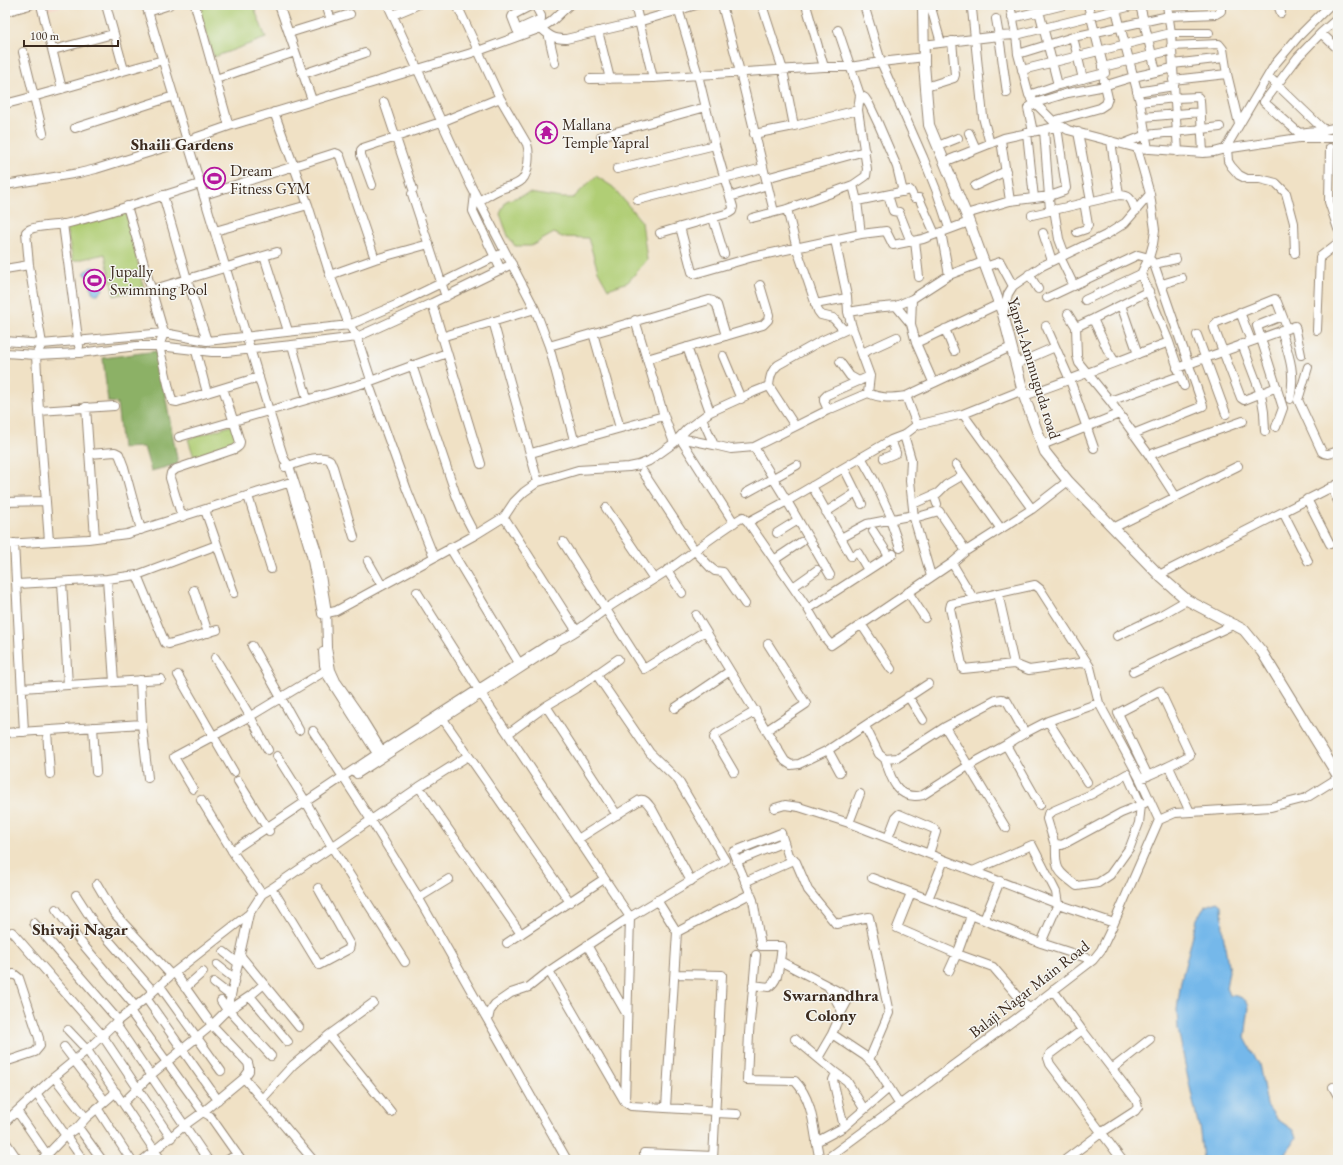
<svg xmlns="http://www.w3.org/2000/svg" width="1343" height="1165" font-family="'EB Garamond',serif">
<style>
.built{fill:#f5d2c2}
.green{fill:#b0ce75;stroke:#767c4a}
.forest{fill:#8cb166;stroke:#646e42}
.water{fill:#74b8ea;stroke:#587184}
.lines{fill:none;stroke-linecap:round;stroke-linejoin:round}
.minor-casing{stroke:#968672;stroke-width:10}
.major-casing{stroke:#968672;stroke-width:12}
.minor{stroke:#fff;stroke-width:8}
.major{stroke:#fff;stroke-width:10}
.labels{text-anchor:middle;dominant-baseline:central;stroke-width:3;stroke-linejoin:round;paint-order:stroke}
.poi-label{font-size:16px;fill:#3b2a1e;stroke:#f6f6f2;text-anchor:start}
.street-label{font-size:16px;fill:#3b2a1e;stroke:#f6f6f2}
.neighbourhood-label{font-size:17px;font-weight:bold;fill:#3b2a1e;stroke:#f6f6f2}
</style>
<rect width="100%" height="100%" fill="#f6f6f2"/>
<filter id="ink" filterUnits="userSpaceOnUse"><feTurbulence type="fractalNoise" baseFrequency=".025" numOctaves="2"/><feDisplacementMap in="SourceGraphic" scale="8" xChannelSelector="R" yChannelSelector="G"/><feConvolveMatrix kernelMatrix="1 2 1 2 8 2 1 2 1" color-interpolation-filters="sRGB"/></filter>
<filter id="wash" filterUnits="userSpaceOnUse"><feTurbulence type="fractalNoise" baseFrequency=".012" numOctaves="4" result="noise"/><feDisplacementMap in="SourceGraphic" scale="16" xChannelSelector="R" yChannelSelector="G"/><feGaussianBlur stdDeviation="0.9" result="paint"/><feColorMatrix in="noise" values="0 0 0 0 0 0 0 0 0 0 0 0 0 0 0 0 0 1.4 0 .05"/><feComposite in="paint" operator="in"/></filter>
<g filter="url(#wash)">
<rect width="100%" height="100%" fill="#f0e1c5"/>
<path class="built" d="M45,5h25l-23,5z"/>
<path class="green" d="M197,5h56l13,33 -52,19z
M596,176l17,11 29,35 5,38 -19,22 -20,7 -10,-18 -10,-33 -26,-1 -8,-4 -23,13h-16l-7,-10 -8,-22 6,-13 23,-8 33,5h11z
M126,212l18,77 -30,7 -9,-42 -32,7 -7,-33z
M233,425l6,21 -44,14 -7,-21z"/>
<path class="forest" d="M157,351l21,113 -27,7 -7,-24 -22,1 -5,-45 -9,-1 -5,-44z"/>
<path class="water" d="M91,267l7,1 2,3 -2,8 5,10c-2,5 -7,7 -11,3l-2,-12 -6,-7z
M1218,902l4,3 1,28 6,38 -3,17 3,7c9,1 17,2 20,12l-4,31 14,26 8,41 10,14 16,11 3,7 -3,6 -13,17h-77l-3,-28 -13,-58 -9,-45 -1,-19 4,-29 16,-62 5,-9 3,-4z"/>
</g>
<g filter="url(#ink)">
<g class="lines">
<defs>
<path id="minor" d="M41,5l21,84
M106,5l18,65
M146,5l123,406 15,48 5,7 5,15 23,70 9,55 1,42 4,22 5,11 23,33 26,42
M195,5l34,121
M279,5l33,95
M326,5l5,15
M388,5l83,181 64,123 14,37 25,94
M457,5l43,93 27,46c3,9 2,29 -5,36 -6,6 -14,6 -21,9 -8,3 -15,8 -22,12
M532,5l-19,10 -1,2 5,13 24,-11v-3l-6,-11
M635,5l18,73
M722,5l18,67 34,140
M762,5l21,65 11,56
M806,5l18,62
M864,5l17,57 42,95 14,35 12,36
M928,5l4,6 9,32
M1010,5l6,30 120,-30
M1140,5l16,67
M1167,5l4,28 7,119
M1278,5l3,8
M1115,6l25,96 8,47
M972,9l11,108 7,27
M1039,11l19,74
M5,12l25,-7
M148,12l21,-7
M393,15l24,-10
M1012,18l52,-13
M1338,18l-17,15 17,16
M996,19l3,17 8,57
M541,28c8,8 13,11 25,11l72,-17 58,-17
M838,30l22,65 5,3 4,6 9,19 19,44 6,25
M598,31l12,48
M289,33l61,-19
M1321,33l-23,24 -34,45 35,31 25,-3
M549,37l6,26
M1073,37l10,42
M923,45l76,-9 17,-1 2,19 11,41 6,8 18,18 15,9 69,18 66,5 11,-1 11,-3 50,-85 23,-27 32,-32
M1171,46l48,-2 4,5 4,25 -54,6
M53,50l60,-16
M23,52l20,81
M1018,54l55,-17 96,-21 47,-2 5,-3v-6
M1173,64l51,-6
M1103,67l69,-17
M1022,70l149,-37h38
M303,74l62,-21
M1227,74l12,50
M1268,76l56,54 14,-3
M216,79l79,-27
M590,79l63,-1 171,-11h26l31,-5 44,-5
M926,87l28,-9 1,-3 -3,-34
M1137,92l37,-6
M1029,95l29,-10 47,-12 -17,-68
M384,102l29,87
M1140,102l35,-4 23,-1 2,3 3,53
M5,104c53,-13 105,-30 158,-44
M274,112l34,93 22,70 19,50 8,12 14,43
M1143,117l57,-5
M1053,121l47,-13 6,-4 2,-6 -4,-17
M75,128l99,-32
M1044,130l6,80
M1033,132l-5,-24 7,-5 33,-10 32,-6 33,-10 40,-9
M1078,132l13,69
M969,133l7,16
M1027,133l7,65
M754,134l40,-8 64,-16
M601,136l105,-29
M1001,140l9,61
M1111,141l8,54
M1123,144l23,-9 74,-8
M938,146l20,-8
M1227,148l1,13 3,5 8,9 8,4h13l16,4 10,10 8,30 1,30
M1330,148l-1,54 9,27
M1225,149l74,-11h39
M944,162l60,-24 56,-12
M617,169l98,-24
M766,178l99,-27
M5,185l74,-12 17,-4 90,-28 43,-15 249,-75 63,-23 11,-7 17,-16
M372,185l-11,-30v-5l2,-2 78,-26 59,-24
M853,185l4,16 4,33
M975,186l31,-15
M412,194l34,103
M475,194l-2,17 28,59
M163,195l24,84 20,62
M204,195l131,-42 3,1 2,2 35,103
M888,195l5,16 6,1 12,30
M730,197l37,-12
M638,200l125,-32
M857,201l53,-11 4,8h5l16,36
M127,206l37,127 -5,13 13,55 5,1 82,-25
M787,209l10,40 21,62 3,4 12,3 11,12
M1054,209l5,30 6,16
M966,214l44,-13 40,-5 14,-5 2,-3 -9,-61
M1032,215l87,-20c13,0 12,6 17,16
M713,218l11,36
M752,218l35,-9 66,-24 13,-9 1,-7 -9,-59 2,-15
M63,224l16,122
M680,227l12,45 2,2 59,-17 108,-23 25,-3 7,14 30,-6 46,-17
M215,231l93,-26
M941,232l8,43
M1077,232l9,-3 2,-4 -4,-23
M660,233l69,-20 3,-2 1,-4 -18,-62 -17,-70 -21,-70
M1043,233l9,28
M835,240l12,56 1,16 4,15 18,49 -2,17
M915,241l4,36
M264,256l24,75
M1060,257l14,29
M1154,264l22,-5
M985,267l15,-5 13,24
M5,269l24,-4
M1029,274l9,15
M1141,274l28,68 15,44
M330,275l45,-16 54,-15
M1162,284l20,-6
M151,290l126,-38
M1047,298l91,-43 11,3 5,6 49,142 -70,28
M912,299l-1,25 5,19 17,39
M1085,300l56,-26 8,-16 4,-14 2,-14 -1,-7 -4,-29 -13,-46
M432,303l49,161
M815,304l32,-6
M1121,305l17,49
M896,306l15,18
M848,312l25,-4 23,-2 16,-7 37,-24 34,-13
M1240,312l11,29
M1003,314l5,-20 5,-8 29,-20 64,-31 19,-12 25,-29
M1068,314l8,13 1,29 2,7 31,38 39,54 27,42
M1093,319l14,30 8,13
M635,320l29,96 10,27
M493,321l45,161
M1046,326l24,54 24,68
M1076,327l17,-8 56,-28
M945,329l9,22
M1281,330c8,25 15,43 9,69
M1317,330l3,-73 18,-14
M593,333l27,95
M1197,335l29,79
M441,337l94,-28
M5,341l37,3 122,-11 43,8 142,-16 47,-20 109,-53
M916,343l83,-39
M1242,344l19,50 3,18 1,19
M292,345l15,54
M549,346l160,-46 4,1 4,4 9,31
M687,347l23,65
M196,351l11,42
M5,353l31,2 43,-2 58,-7h22l53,6h14l66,-7 65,-8 75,-34 80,-39
M862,353l35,-16
M723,356l18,43
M647,359l116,-34 5,-5 1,-5 -9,-30
M840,362l10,14 9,5
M1016,364l39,-17
M412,365l44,130 7,17 12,23
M1308,367l-10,33 24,52c5,4 10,1 16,-1
M1177,368l118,-42 6,29
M368,382l39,108 27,67
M769,386l26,40
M1277,387l-33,13 -3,-2 -27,-70v-3l3,-3 58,-23 2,3 10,26
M906,396l11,29
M1024,396c49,-17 97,-36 145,-54
M1110,401l70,-25
M86,407l9,131
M828,410l-4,-9v-3l3,-3 43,-19
M39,411l75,-5
M963,414l69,95
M1276,427l7,-19 -26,-82 25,-10
M904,435l7,24 -1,22 4,37 17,58
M179,437l189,-55 79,-29
M680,438l54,85
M680,438l34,7 -12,-27
M714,445l17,4 23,-2 74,-37 40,-17c14,6 23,5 38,3l105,-49
M1042,445l77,-31
M754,447l33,54 43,74
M531,453l133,-37
M89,454l26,-2 4,2 5,13 17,63
M1149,455l94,-34
M861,457l14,25 17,37
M884,458l12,-5 -5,-13
M956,465l45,64
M285,467c11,-3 35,-14 45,-7l3,7 21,70
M844,468l18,36
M643,472l52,79 16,17 4,3 8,1 22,32
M290,484l21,71 11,58
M812,486l39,70
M1331,487l7,14
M746,493l51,-28
M934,495l3,9
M248,496l23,73
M1307,499l23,45
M5,502l41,-1
M913,504l25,-11 8,-8 17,-10
M606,508l48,71
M205,510l29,83
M826,512l30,-19
M1283,512l25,49
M182,517l-12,-39 1,-5 5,-4 59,-20 4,-3 1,-4 -17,-54
M504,517l72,113
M914,518l25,-7 27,40
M890,520l10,28
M748,522l39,-21 104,-61 13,-5 13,-10 46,-11 60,-24
M1113,528l125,-62
M873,531l16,25
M777,533l21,-13
M841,538l26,-14 47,-9
M49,541l-10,-130 -3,-56 6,-11 -13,-79 -3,-33c6,-7 29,-6 39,-8 45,-11 90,-26 135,-40
M563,542l81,127 61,-38
M14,543l10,189
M5,544l83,-5 39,-5 167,-53
M217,545l-80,30 28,68 4,1 48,-14
M450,548l69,115
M858,553l10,17
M774,560l27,-18
M368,561l14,25
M952,563l21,35
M667,570l15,23
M1159,575l179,-91
M107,579l7,103
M62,582l6,103
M17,584l90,-5 30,-4
M793,587l24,-17
M194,590l14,43
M417,592l65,103 148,222 -5,185
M908,592l17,26
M998,593l16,71
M808,609l85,-55
M322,614l14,-3 139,-76 29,-18 10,-15 10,-10 14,-10 40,-12 51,-3 10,-2 10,-4 25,-18 13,-14 23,-17 44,-20 15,-6c1,-9 2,-15 9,-21l41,-23 33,-15
M696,615l89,146 6,4 8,-1 29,-14 100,-66
M861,624l30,45
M1117,636l44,-21 26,-15
M252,646l47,84
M323,652l1,13 3,10 53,83
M215,658l35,58 18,34
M1088,664l-8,-1 -51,7 -15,-6 -51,5 -13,-61 1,-4 84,-19 5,4 50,78 9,36 41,76 19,41
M1133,672l102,-48
M178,675l56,97
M140,680l2,44 6,54
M22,688l139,-9
M908,696l15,24
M546,706l71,109
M675,708l55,-37
M443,719l127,183
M1048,721l39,61
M865,726l14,28 6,5 12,-1 48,-31 51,-27 6,-1 5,2 18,32 23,-12 51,-18
M93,727l3,45
M945,727l61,101
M767,730l39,-26 -38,-60
M47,731l3,43
M313,731l58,89 43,70 153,270
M5,733l137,-9
M509,733l37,-27 32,-19 40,-28
M1006,745l19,-12
M828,750l12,22
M277,756l29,46 26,45 73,115
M885,759c6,21 13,42 38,36l45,-29 38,-21 34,60
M1169,767l21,45
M734,772l-20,-34 2,-4 40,-23
M357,774l195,-126 5,-6
M1127,774l14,31 -20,8 -59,32 -6,-1 -2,-2 -7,-23 1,-5 5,-3 39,-17z
M1140,779c17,-7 34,-15 50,-24l-30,-64 -42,22 30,63
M238,781l31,50
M419,787l102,147
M193,789l-19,-32 80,-43 71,-43 5,-1
M201,800l33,54 28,40
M775,808l10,-3 14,2 50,16 209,81 56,19
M849,823l11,-29
M888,838l8,-21 3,-3 35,15 2,3 -7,22
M578,839l62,-39c6,-1 8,4 12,9l39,72
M1056,844c-1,26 1,27 21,42l21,-3 12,-8 20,-28 9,-24 2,-18 4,-2
M232,851l145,-97 172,-110c21,-5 40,-23 57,-35 21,-15 44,-26 65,-41 24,-17 47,-36 72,-51l5,5 60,87 17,29 6,7 121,-82 14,-12 66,-42 36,-28
M737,861l47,-19
M973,871l59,-26 24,47 2,12 -17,39
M872,878l112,42 57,23 52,17
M745,882l49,-22
M97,884l17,29 57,62
M272,888l47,77 30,-16 1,-4 -32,-57
M911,893l-14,35 60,26 36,13 36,42
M76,895l18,28 59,68
M418,898l31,-19
M928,899l16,-39
M657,900l20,32 -11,175
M56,909l24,32 55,65
M984,920l16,-39
M34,923l84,97
M12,932l90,103 69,103
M677,932l73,-38
M507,943l97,-64
M587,945l39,68
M224,952l14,11
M240,955l59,72
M756,955l-7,78 -2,47 48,1c20,21 18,52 25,79
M780,961l2,-15h-21l-8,-46 -20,-48 48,-19 7,22 8,7 12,28 28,34 33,-7 20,96 -20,47
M217,965l18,14
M549,971l76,131 6,4 85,5
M949,971l10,-22 12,-33
M675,974l47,1 -9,185
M5,976l9,-2 5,4 20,60 1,8 -5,6 -30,10
M214,983l17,13
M264,984l-14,12 38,46
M753,985l16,2c9,-7 9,-15 11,-26l48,25 14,25 -10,23 33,22 11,11 24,38
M160,986l61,85
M828,986l21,11 -1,3 -6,11
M185,988l18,-16
M1053,990l29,40 54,70 2,7 -3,4 -34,22 -36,27
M250,996l-15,10 -7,3 43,47
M146,998l72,102
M221,1001l6,9
M130,1011l73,101 7,4 31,44
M488,1020l2,-9 5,-7 16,-11 18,-6 20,-16 81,-54 95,-57 -47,-80 -28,-27 -54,-79
M115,1023l93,137
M68,1030l19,20 74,110
M1082,1030l-32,24 -2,4 2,6 72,96
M329,1035l62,77
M795,1039l41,34 11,8 17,28
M64,1047l41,54
M818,1058l14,-24
M1112,1069l38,-30
M836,1073l-3,7 11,47
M54,1077l32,41
M244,1078l69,82
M1333,1087l5,9
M36,1093l47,67
M263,1098l30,-33 36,-30 44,-32
M123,1103l28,-28 61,-50 16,-16 21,-95 13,-20 10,-6 147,-101 49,-31
M97,1108l34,52
M17,1111l33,48
M716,1113l21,1
M5,1122l49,-45 33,-27 28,-27 31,-25 25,-23 78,-61
M78,1127l24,33
M5,1141l13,19
M816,1142l28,-15 45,-39
M644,1153l69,3
M42,1160l23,-24 13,-9 8,-9 30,-26
M143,1160l42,-35 18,-13 41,-34 5,-7v-4l-1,-4 -36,-38 -37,-52
M228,1160l9,-6
M825,1160l204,-151 64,-49 8,-10 13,-27 45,-103 16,-7 96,-6 35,-9 32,-20"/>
<path id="major" d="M923,5l1,59 5,61 37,89 37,100 21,82 21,56 23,29 94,97 25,22 57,30 18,22 76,124"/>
</defs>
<use href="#minor" class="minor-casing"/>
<use href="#major" class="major-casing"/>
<use href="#minor" class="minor"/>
<use href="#major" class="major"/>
</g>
</g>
<defs>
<symbol id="temple-ring" viewBox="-11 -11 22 22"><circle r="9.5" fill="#f6f6f2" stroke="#b5179e" stroke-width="1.5"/><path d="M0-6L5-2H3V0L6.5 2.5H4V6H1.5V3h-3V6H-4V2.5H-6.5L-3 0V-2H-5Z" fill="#b5179e"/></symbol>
<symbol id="stadium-ring" viewBox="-11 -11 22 22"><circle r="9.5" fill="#f6f6f2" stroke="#b5179e" stroke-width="1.5"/><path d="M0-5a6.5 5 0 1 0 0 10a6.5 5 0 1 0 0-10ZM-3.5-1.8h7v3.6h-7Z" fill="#b5179e"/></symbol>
</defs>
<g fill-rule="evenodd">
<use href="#temple-ring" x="534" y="120" width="25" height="25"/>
<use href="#stadium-ring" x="202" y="166" width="25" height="25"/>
<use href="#stadium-ring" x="82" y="268" width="25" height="25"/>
</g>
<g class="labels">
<g class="poi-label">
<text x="562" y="124">Mallana<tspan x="562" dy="18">Temple Yapral</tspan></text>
<text x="230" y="170">Dream<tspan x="230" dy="18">Fitness GYM</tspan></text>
<text x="110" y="271">Jupally<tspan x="110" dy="18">Swimming Pool</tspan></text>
</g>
<g class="street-label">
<text transform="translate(1034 368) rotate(73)">Yapral-Ammuguda road</text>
<text transform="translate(1029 989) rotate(-38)">Balaji Nagar Main Road</text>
</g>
<g class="neighbourhood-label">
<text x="182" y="144">Shaili Gardens</text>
<text x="80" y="929">Shivaji Nagar</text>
<text x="831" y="995">Swarnandhra<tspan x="831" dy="20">Colony</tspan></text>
</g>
</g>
<rect width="1343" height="1165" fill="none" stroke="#f6f6f2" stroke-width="20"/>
<path d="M24 40v6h94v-6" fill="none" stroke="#3b2a1e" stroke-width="2"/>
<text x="30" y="40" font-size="12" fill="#3b2a1e" stroke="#f6f6f2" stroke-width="3" paint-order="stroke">100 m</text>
</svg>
